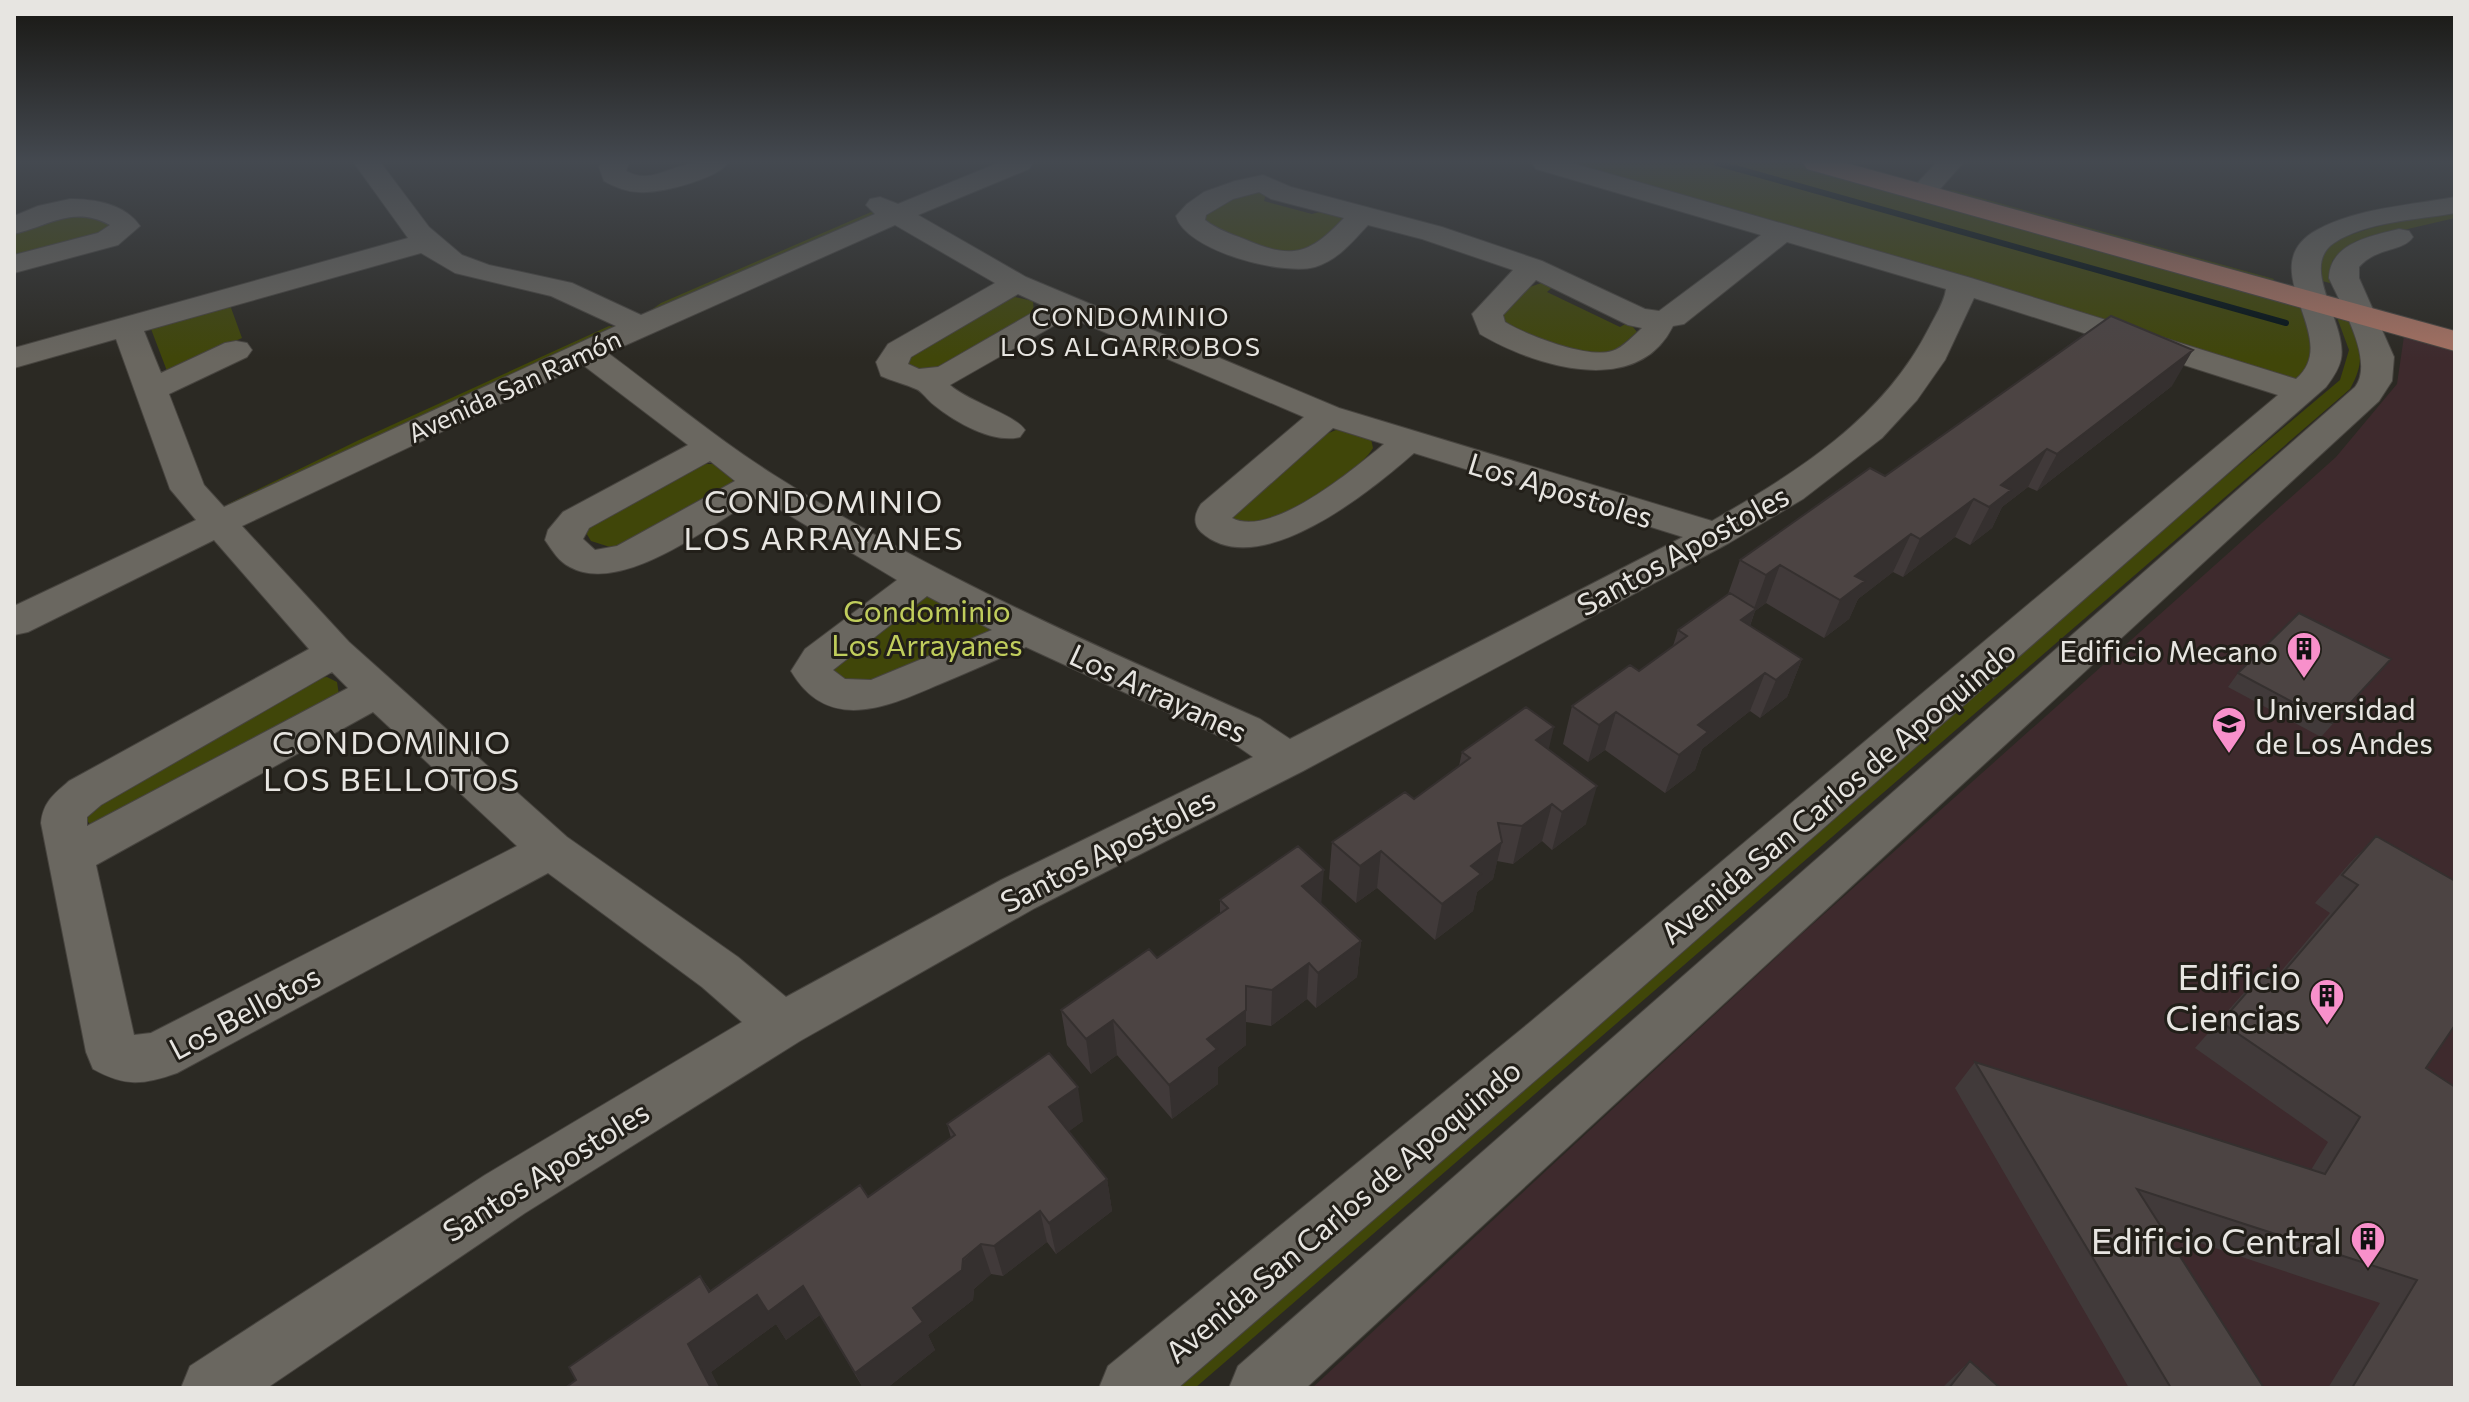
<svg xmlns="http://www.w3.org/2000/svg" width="2469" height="1402" font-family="Commissioner,sans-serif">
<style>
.education{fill:#3e2a2d}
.green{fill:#404609}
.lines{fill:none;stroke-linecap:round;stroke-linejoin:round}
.stream{stroke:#051317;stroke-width:6}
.minor-casing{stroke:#47443f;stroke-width:2}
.major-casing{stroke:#47443f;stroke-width:2}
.minor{fill:#6a6760;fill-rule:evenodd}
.major{fill:#a47162;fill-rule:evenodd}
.wall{fill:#413a3a}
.shaded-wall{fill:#35302f}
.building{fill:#4c4443;stroke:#35302f;stroke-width:2}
.labels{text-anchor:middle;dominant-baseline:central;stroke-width:6;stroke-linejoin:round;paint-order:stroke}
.far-neighbourhood-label{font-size:26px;letter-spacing:2px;fill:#e7e5e1;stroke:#221f19}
.far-street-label{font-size:26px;fill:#e7e5e1;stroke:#221f19}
.street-label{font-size:30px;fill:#e7e5e1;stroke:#221f19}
.park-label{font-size:30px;fill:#c0cd5c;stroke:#221f19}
.poi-label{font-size:30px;fill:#e7e5e1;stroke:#221f19;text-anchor:end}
.neighbourhood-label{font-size:32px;letter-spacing:2px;fill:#e7e5e1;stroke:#221f19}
.near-poi-label{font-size:36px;fill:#e7e5e1;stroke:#221f19;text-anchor:end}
</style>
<rect width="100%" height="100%" fill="#2b2923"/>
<path class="education" d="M2404,336l51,13v1039h-1143l483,-448 541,-483 61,-73z"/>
<path class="green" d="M1568,163h227l505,142 26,27 -22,56 -527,-164z
M1952,190l322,89 -2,5 -327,-92z
M1255,192l11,2 -2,7 48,13 11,-3 23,7 -40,34 -22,3 -73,-27 -7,-7 3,-8 34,-18z
M53,209l71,17 -110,36v-34z
M2455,210v8l-99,23 -14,9 -10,11 1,23 -14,-4c-1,-11 -3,-21 5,-30 20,-21 101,-34 131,-40z
M871,212l7,2 -227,96 10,-7z
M1544,282l11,3 -8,7 73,35 9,-5 8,10 -22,19 -26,3 -80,-24 -10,-13 28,-29z
M1015,297l18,4 1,14 -96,58 -28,-2 -8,-17z
M230,305l12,33 -75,33 -16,-42z
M2335,312l12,3c13,31 20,43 3,74l-1155,999h-37l930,-796 252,-212 9,-30z
M609,326l7,1 -385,180 -3,-3 131,-64z
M1336,430l14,1 21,8 2,9c-12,21 -79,69 -103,74 -12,2 -27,0 -39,0l1,-11 87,-74z
M707,464h9l15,11 2,7 -6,7 -114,59 -22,-7 -6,-10 6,-10 103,-55z
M919,595h13l54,27 3,7 -3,6 -114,46 -21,2 -17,-6 -5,-12z
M327,677l10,5 2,13 -249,129 -8,-9 223,-136z"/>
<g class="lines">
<path class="stream" d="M1717,163l569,160"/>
<defs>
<path id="minor" d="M354,163h27l48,64 33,28 27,10 83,18 69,32 234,-101 -9,-9 4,-6 10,-2 18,7 100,-41h35l-4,6 -111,46 108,62 313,131 373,113c85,-49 171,-102 217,-193 6,-12 15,-25 17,-39l-159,-47 -103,82 -11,2c-36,73 -139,40 -193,8l-8,-20 41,-44 -91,-31 -54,-14c-16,17 -30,35 -53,42 -32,9 -129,-16 -139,-51l11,-12 17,-12 31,-11 28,-6 28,12 151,40 100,34 103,48 14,2 102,-76 -225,-66 -4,-6h40l399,115 325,101c49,-41 -47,-112 21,-149 40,-22 94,-25 138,-33v16c-38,7 -88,8 -121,30 -36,24 14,81 7,116 -2,10 -9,20 -15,28l-761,668 -387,333h-79l9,-22 421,-343 749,-628 -304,-97 -29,62 -28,40 -35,38 -79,61 -74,44 -426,228 -268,137 -235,133 -275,172 -258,175h-86l9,-22 295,-191 257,-153 -40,-35 -154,-114 -371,200c-34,12 -52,14 -84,-4l-7,-17 -45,-229c2,-21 13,-29 28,-42l240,-132 -95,-109 -186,92 -14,3v-29l182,-86 -26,-31 -54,-150 -102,29v-20l394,-110zM1259,192l12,7 73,19c-35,37 -52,42 -100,21 -13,-5 -28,-10 -39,-19l1,-5 27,-16zM895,225l100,58 -107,61 -12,18 5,14c11,5 24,8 35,13 6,2 12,12 18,16 21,17 59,39 86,32l5,-7c-11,-16 -56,-28 -75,-45l119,-68 235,100 -103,87c-6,9 -9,19 0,28 57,52 171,-42 213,-79l269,84 -393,202 -30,-20c-166,-74 -332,-146 -486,-244 -58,-37 -111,-81 -166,-122zM421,253l34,20 96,23 65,30 -392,181 -20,-22 -35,-91 78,-37 5,-7 -5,-7 -11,-2 -11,2 -64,30 -17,-42zM1536,280l92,45 14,3c-8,7 -19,20 -30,23 -24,8 -86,-16 -107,-29l-2,-7zM1018,294l26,12 -106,61 -19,2 -11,-5 3,-7zM583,365l105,80 -125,67 -15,18 -3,10c7,10 14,22 25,27 53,29 144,-45 189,-70l138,83 -92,69 -14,22c37,63 96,36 149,13 29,-12 58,-25 86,-37l204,94 23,16 -252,123 -215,117 -48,-40 -171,-120 -218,-195 -107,-116zM1333,428l51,16c-29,24 -113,95 -152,74zM710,461l25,20 -118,65 -22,4 -12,-11 6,-11zM927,596l65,34 -121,50 -26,-1 -12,-9zM332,672l16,16 -261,138v-9l14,-12zM373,712l144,134 -366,187 -17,2 -38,-170z
M602,163h27l-3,8c25,14 45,-6 69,-8 11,-2 23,-1 33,0 -11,16 -69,31 -89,29 -12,0 -24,-5 -35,-11l-5,-14z
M1936,163h27l-31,35h-20l-3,-6z
M70,199c25,0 55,5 70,27l-22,19 -104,28v-18l84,-22 12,-8c-37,-20 -61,1 -96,9v-18l24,-10z
M2399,229l10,2 4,6c-10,15 -37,10 -54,30v11l35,79 -2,24 -13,20 -1073,987h-77l9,-22 1117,-979c20,-26 -14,-82 -26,-109 1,-35 42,-42 70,-49z"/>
<path id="major" d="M1803,163h43l609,168v20l-648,-182z"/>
</defs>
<use href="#minor" class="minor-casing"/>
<use href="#major" class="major-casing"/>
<use href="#minor" class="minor"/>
<use href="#major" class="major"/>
</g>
<path class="wall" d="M2172,386l-135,105 -9,-4 -26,20 -10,21 -22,17 -15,-8 -52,40 -10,-5 -35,27 -9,20 -25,19 -58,-35 -11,8 -5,15 52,33 -15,38 -27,21 -10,-7 -48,38 -7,21 -30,23 -60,-43 -17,12 -25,-18 9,-38 67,-35 34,-25 5,-16 50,-36 12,-34 145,-84z
M2391,659l-70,78 -93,-50 10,-14z
M1548,750l38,74 -34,26 -10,-9 -29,23 -16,-3 -4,18 -16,13 -4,19 -38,29 -58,-52 -21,15 -27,-24 3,-37 82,-43 45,-33 3,-14z
M2376,836l50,232 29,320h-127l52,-85 -216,-72 100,157h-135l-174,-300 20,-26 336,108 17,-28 -133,-94 46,-52 27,-28 10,7 52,-62 -15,-10 34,-39z
M1220,900l101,4 40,37 -4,36 -41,31 -9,-9 -36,27 -25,-4v23l-28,22v17l-46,35 -55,-64 -26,19 -24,-29 -6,-35 96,-52 63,-45z
M1083,1121l-14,10 38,48 5,32 -56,43 -9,-12 -44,34 -12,-2 -17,15 -1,11 -45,35 7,15 -48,38h-24l-43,-73 -34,25 -10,-16 -65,48 8,16h-154l11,-8 124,-104 11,15 157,-94 83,-59 -4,-14z
M1970,1361l30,27h-58z"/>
<path class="shaded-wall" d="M2193,350l-21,36 -135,105 20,-37z
M2047,449l-19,38 -26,20 -10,21 -22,17 31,-60z
M1974,499l-19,38 -52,40 17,-38z
M1911,534l-18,38 -35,27 -9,20 -25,19 16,-38 15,-24z
M1780,565l-14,38 -11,8 -13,36 -1,-27 12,-9 13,-36z
M1802,659l-15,38 -27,21 16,-38z
M1765,673l-15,38 -48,38 -7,21 -30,23 14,-38 19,-30z
M1616,712l-11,38 -17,12 11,-37z
M1554,727l-9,38 -9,-25z
M1597,786l-11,38 -34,26 10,-38z
M1552,804l-10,37 -29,23 9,-38z
M1502,842l-9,37 -16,13 -4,19 -38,29 7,-36 29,-38z
M1381,851l-4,37 -21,15 4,-37z
M1324,870l-3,37 -19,-21z
M1361,941l-4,36 -41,31 2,-35z
M1309,963l-2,36 -36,27 1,-36z
M1246,1010v35l-28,22v17l-46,35 -3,-34 38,-46z
M1113,1020l4,35 -26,19 -5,-35z
M1078,1087l5,34 -27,20 -7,-34z
M1107,1179l5,32 -56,43 -7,-31z
M1040,1211l7,31 -44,34 -9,-30z
M981,1244l10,30 -17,15 -1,11 -45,35 7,15 -48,38h-24l-8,-15 58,-65z
M700,1276l21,30 36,-11 46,-9 17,29 -34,25 -10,-16 -65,48 8,16h-8l-23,-44 21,-52z"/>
<path class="building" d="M2111,316l82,34 -136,104 -10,-5 -46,36 10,5 -22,17 -15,-8 -54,40 -9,-5 -56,42 10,5 -25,19 -60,-35 -14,10 -26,-15 130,-92 15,8z
M1730,593l26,16 -15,11 61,39 -26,21 -11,-7 -67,52 10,7 -29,23 -63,-43 -17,13 -27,-19 58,-41 9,6 48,-35 -9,-6z
M2299,613l92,46 -59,64 -94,-50z
M1526,707l28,20 -18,13 61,46 -35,26 -10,-8 -30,22 -24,-3 4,19 -31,24 10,8 -39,30 -61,-53 -21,15 -28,-24 73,-50 9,7 56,-41 -8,-6z
M2376,836l79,45v144l-29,43 29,19v301h-103l65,-108 -280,-91 127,199h-93l-196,-326 350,112 35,-57 -139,-95 47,-54 12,8 78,-91 -16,-10z
M1298,846l26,24 -22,16 59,55 -43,32 -9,-10 -37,27 -26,-4v24l-39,29 10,10 -48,36 -56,-65 -27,19 -25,-29 88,-61 8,9 71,-50 -8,-8z
M1049,1053l29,34 -29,20 58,72 -58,44 -9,-12 -46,35 -13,-2 -18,15 -1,11 -49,38 10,14 -68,51 -52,-87 -35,26 -11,-17 -69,49 23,44h-146l11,-8 -7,-13 131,-91 9,16 151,-107 8,12 87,-62 -8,-11z
M1970,1361l30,27h-51z"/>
<linearGradient id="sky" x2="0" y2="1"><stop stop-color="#181713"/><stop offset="0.45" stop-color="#444950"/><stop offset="1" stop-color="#444950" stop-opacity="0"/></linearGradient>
<rect width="2469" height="359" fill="url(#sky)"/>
<defs>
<symbol id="building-pin" viewBox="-11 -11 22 30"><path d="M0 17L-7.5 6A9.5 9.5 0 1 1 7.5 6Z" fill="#f890cb" stroke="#221f19"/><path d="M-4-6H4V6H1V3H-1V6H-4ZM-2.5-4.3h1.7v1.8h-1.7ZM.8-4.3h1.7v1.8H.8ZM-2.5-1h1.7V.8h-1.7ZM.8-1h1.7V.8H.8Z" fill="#111"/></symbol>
<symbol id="university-pin" viewBox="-11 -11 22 30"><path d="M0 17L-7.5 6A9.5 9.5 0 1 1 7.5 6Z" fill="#f890cb" stroke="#221f19"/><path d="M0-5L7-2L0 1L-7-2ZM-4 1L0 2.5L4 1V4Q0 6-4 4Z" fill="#111"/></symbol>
</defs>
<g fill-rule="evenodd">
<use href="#building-pin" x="2284" y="629" width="40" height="54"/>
<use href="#university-pin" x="2209" y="704" width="40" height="54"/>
<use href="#building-pin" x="2307" y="976" width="40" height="54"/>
<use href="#building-pin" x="2348" y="1219" width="40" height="54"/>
</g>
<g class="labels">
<g class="far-neighbourhood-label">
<text x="1131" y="315">CONDOMINIO<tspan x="1131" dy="30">LOS ALGARROBOS</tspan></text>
</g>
<g class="far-street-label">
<text transform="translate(514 385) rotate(-25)">Avenida San Ramón</text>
</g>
<g class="street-label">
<text transform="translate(1561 489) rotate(17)">Los Apostoles</text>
<text transform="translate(1682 549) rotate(-29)">Santos Apostoles</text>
<text transform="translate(1159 692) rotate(25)">Los Arrayanes</text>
<text transform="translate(1837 791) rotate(-40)">Avenida San Carlos de Apoquindo</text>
<text transform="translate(1107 849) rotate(-27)">Santos Apostoles</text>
<text transform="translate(244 1011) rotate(-28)">Los Bellotos</text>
<text transform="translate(545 1170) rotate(-32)">Santos Apostoles</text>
<text transform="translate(1342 1210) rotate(-40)">Avenida San Carlos de Apoquindo</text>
</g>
<g class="park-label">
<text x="927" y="609">Condominio<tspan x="927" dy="34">Los Arrayanes</tspan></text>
</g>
<g class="poi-label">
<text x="2278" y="649">Edificio Mecano</text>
<text x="2255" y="707" text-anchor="start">Universidad<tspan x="2255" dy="34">de Los Andes</tspan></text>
</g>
<g class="neighbourhood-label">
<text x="824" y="500">CONDOMINIO<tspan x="824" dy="37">LOS ARRAYANES</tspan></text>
<text x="392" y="741">CONDOMINIO<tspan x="392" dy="37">LOS BELLOTOS</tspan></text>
</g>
<g class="near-poi-label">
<text x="2301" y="975">Edificio<tspan x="2301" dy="41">Ciencias</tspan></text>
<text x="2342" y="1239">Edificio Central</text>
</g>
</g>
<rect width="2469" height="1402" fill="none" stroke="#e7e5e1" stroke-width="32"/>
</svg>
